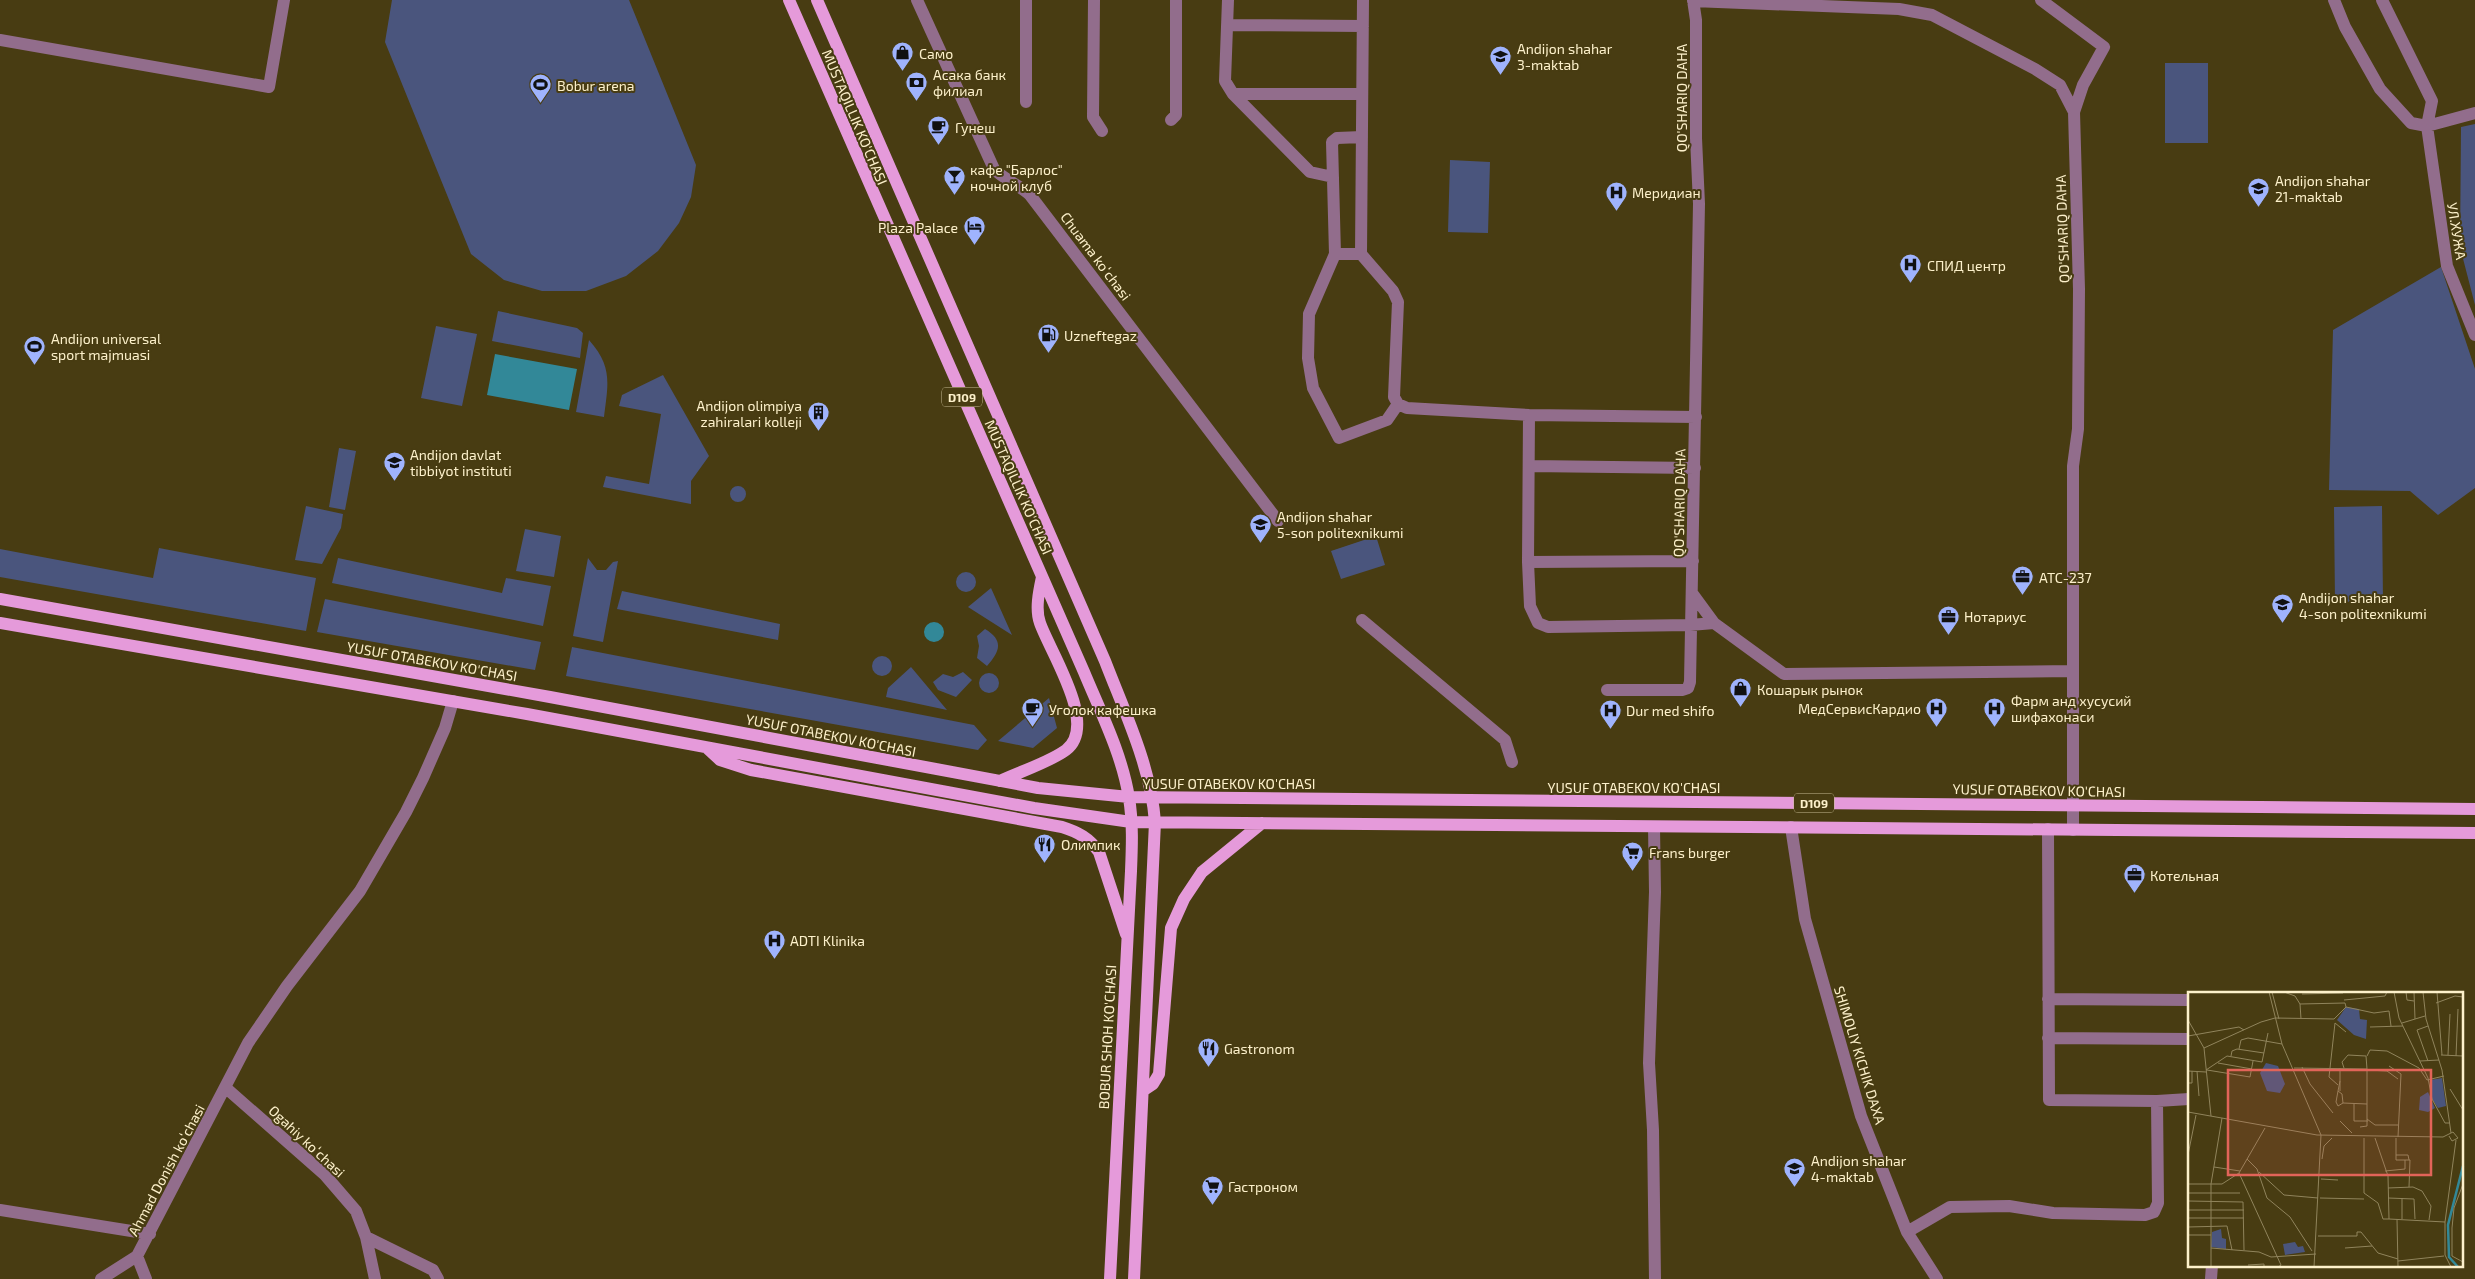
<svg xmlns="http://www.w3.org/2000/svg" width="2475" height="1279" font-family="'Exo 2',sans-serif">
<style>
.green{fill:#4a557d}
.water{fill:#328898}
.lines{fill:none;stroke-linecap:round;stroke-linejoin:round}
.minor{stroke:#926d8c;stroke-width:12}
.major{stroke:#e59ada;stroke-width:12}
.labels{text-anchor:middle;dominant-baseline:central;stroke-width:4;stroke-linejoin:round;paint-order:stroke}
.shield{fill:#483c12;stroke:#c7bb94;stroke-width:1}
.shield-label{font-size:12px;font-weight:bold;fill:#fdf1cb}
.poi-label{font-size:14px;fill:#fdf1cb;stroke:#483c12;text-anchor:start}
.street-label{font-size:14px;fill:#fdf1cb;stroke:#483c12}
.inset-river{fill:none;stroke:#328898;stroke-width:2.5}
.inset-road{fill:none;stroke:#90845c;stroke-width:1}
.view{fill:#e26459;fill-opacity:0.15;stroke:#e26459;stroke-width:2.5}
.inset-edge{fill:none;stroke:#fdf1cb;stroke-width:2.5}
</style>
<rect width="100%" height="100%" fill="#483c12"/>
<path class="green" d="M392,0h237l67,165 -5,32 -12,26 -21,28 -32,25 -40,15h-44l-38,-11 -33,-26 -86,-212z
M2165,63h43v80h-43z
M2475,124v181l-15,-58 1,-120z
M1450,160l40,2 -2,71 -40,-1z
M2441,267l34,102v119l-37,27 -28,-24 -81,-1 4,-160z
M498,311l79,17 6,5 -3,25 -88,-17z
M436,326l41,8 -15,72 -41,-8z
M589,340c24,27 19,44 15,77l-28,-5z
M663,375l46,81 -18,25v23l-88,-17 3,-11 43,8 12,-70 -42,-8 3,-11z
M339,448l17,3 -11,59 -16,-3z
M730 494a8 8 0 1 1 16 0a8 8 0 1 1-16 0Z
M306,506l37,8 -2,14 -19,36 -27,-4z
M2382,506l1,95 -48,1 -1,-95z
M525,529l36,7 -7,41 -38,-6z
M1376,536l9,29 -44,14 -10,-28z
M159,548l157,30 -10,53 -306,-54v-28l153,29z
M338,558l164,35 4,-15 45,8 -8,40 -211,-43z
M588,558l9,12h9l7,-8 5,-1 -15,81 -30,-6z
M956 582a10 10 0 1 1 20 0a10 10 0 1 1-20 0Z
M991,588l21,47 -44,-28z
M622,591l158,33 -2,16 -161,-31z
M325,599l216,43 -6,28 -218,-38z
M985,629c20,12 14,23 2,37l-10,-8 2,-12 -2,-10z
M572,647l402,78 13,15 -9,10 -412,-74z
M872 666a10 10 0 1 1 20 0a10 10 0 1 1-20 0Z
M911,667l36,43 -61,-13 2,-9z
M963,672l9,8 -16,17 -18,-7 -5,-8 10,-8 10,3z
M979 683a10 10 0 1 1 20 0a10 10 0 1 1-20 0Z
M1049,698l8,30 -24,20 -35,-7z"/>
<path class="water" d="M495,354l82,15 -8,41 -82,-15z
M924 632a10 10 0 1 1 20 0a10 10 0 1 1-20 0Z"/>
<g class="lines">
<path class="minor" d="M917,0l77,169c11,11 25,16 36,26l248,326
M1026,0v102
M1094,0l-1,117 9,14
M1228,0l-3,81 8,13 77,78 23,5
M1363,0l-2,254 32,37 5,11 -4,95 4,7 9,4 122,7 167,2
M2041,0l63,47 -21,38 -9,27
M2334,0l11,27 35,62 31,34 16,3 48,-13
M2382,0l50,101 -5,25 20,140 28,69
M1693,1l206,8 33,6 103,54 25,16 14,27 5,177 -1,140 -5,37v364
M1227,25l136,1
M0,40l269,47 15,-87
M1233,94h129
M1171,120l5,-5v-115
M1335,254l-26,60 -1,44 5,30 26,50 48,-18 11,-16
M1361,254h-26l-3,-112 5,-4 25,-1
M1529,415l-1,147 2,44 8,17 10,4 142,-2 24,-2
M1530,466l165,2
M1528,562l165,-1
M1692,593l22,30 70,51 289,-3
M1362,620l143,120 7,22
M1607,690h75l6,-2 2,-6 9,-478 -3,-66v-118l-3,-20
M1654,827l1,65 -6,171 4,67 2,149
M1791,827l14,92 56,197 46,116 30,47
M2048,829l1,271 108,1 32,-2
M2048,999l141,1
M2048,1038l141,1
M226,1088l99,87 31,36 10,26 9,42
M0,1210l150,24
M1907,1232l43,-25 59,-1 44,7 92,2 9,-3 4,-9 -1,-102
M366,1237l67,33 5,9
M137,1256l9,23
M101,1279l36,-23 111,-213 39,-57 73,-95 46,-79 17,-34 22,-50 8,-27
M2211,1279l1,-14"/>
<path class="major" d="M789,0l295,672c17,41 38,82 45,126 4,24 3,49 2,73l-21,408
M817,0l288,661c20,52 46,106 50,161l-21,457
M0,599l550,98 488,91 91,9 1346,12
M0,623l527,91 507,94 97,14 1344,11
M706,747l14,13 31,10 311,57c16,5 27,11 37,25l27,82
M1000,781c19,-9 50,-19 66,-31 33,-25 -16,-98 -26,-127 -5,-14 -1,-32 2,-46
M1144,1090l9,-6 6,-10 12,-146 13,-29 18,-27 60,-49"/>
</g>
<defs>
<symbol id="shop-pin" viewBox="-11 -11 22 30"><path d="M0 17L-7.5 6A9.5 9.5 0 1 1 7.5 6Z" fill="#9fb3fd" stroke="#483c12"/><path d="M-5-2.5h2.3a2.7 3.5 0 0 1 5.4 0H5L5.5 6h-11ZM-1.5-2.5h3a1.5 2.3 0 0 0-3 0Z" fill="#111"/></symbol>
<symbol id="school-pin" viewBox="-11 -11 22 30"><path d="M0 17L-7.5 6A9.5 9.5 0 1 1 7.5 6Z" fill="#9fb3fd" stroke="#483c12"/><path d="M0-5L7-2L0 1L-7-2ZM-4 1L0 2.5L4 1V4Q0 6-4 4Z" fill="#111"/></symbol>
<symbol id="bank-pin" viewBox="-11 -11 22 30"><path d="M0 17L-7.5 6A9.5 9.5 0 1 1 7.5 6Z" fill="#9fb3fd" stroke="#483c12"/><path d="M-6-4H6V4H-6ZM0-2.3a2.3 2.3 0 1 0 0 4.6a2.3 2.3 0 1 0 0-4.6Z" fill="#111"/></symbol>
<symbol id="stadium-pin" viewBox="-11 -11 22 30"><path d="M0 17L-7.5 6A9.5 9.5 0 1 1 7.5 6Z" fill="#9fb3fd" stroke="#483c12"/><path d="M0-5a6.5 5 0 1 0 0 10a6.5 5 0 1 0 0-10ZM-3.5-1.8h7v3.6h-7Z" fill="#111"/></symbol>
<symbol id="cafe-pin" viewBox="-11 -11 22 30"><path d="M0 17L-7.5 6A9.5 9.5 0 1 1 7.5 6Z" fill="#9fb3fd" stroke="#483c12"/><path d="M-5.5-4.5H6V0H3Q3 3.5 0 3.5H-2.5Q-5.5 3.5-5.5 0ZM3-3.2v2h1.7v-2ZM-6 4.5H4V6H-6Z" fill="#111"/></symbol>
<symbol id="bar-pin" viewBox="-11 -11 22 30"><path d="M0 17L-7.5 6A9.5 9.5 0 1 1 7.5 6Z" fill="#9fb3fd" stroke="#483c12"/><path d="M-6-5H6L.8 .8V4.5H3.5V6h-7V4.5H-.8V.8Z" fill="#111"/></symbol>
<symbol id="hospital-pin" viewBox="-11 -11 22 30"><path d="M0 17L-7.5 6A9.5 9.5 0 1 1 7.5 6Z" fill="#9fb3fd" stroke="#483c12"/><path d="M-5-5h3v3.5h4V-5h3V5h-3V1.5h-4V5h-3Z" fill="#111"/></symbol>
<symbol id="hotel-pin" viewBox="-11 -11 22 30"><path d="M0 17L-7.5 6A9.5 9.5 0 1 1 7.5 6Z" fill="#9fb3fd" stroke="#483c12"/><path d="M-6-4.5h1.5V1H6V5H4.5V3h-9V5H-6ZM-4 0a1.8 1.8 0 1 1 3.6 0ZM.5 0V-2.5h3Q6-2.5 6 0Z" fill="#111"/></symbol>
<symbol id="fuel-pin" viewBox="-11 -11 22 30"><path d="M0 17L-7.5 6A9.5 9.5 0 1 1 7.5 6Z" fill="#9fb3fd" stroke="#483c12"/><path d="M-5.5-6h7V0h2V4h1.3V-2.5L3-4.5l.8-.8L6-3V5H2.5V1h-1V6h-7ZM-4.2-4.7v3.2H.2V-4.7Z" fill="#111"/></symbol>
<symbol id="building-pin" viewBox="-11 -11 22 30"><path d="M0 17L-7.5 6A9.5 9.5 0 1 1 7.5 6Z" fill="#9fb3fd" stroke="#483c12"/><path d="M-4-6H4V6H1V3H-1V6H-4ZM-2.5-4.3h1.7v1.8h-1.7ZM.8-4.3h1.7v1.8H.8ZM-2.5-1h1.7V.8h-1.7ZM.8-1h1.7V.8H.8Z" fill="#111"/></symbol>
<symbol id="university-pin" viewBox="-11 -11 22 30"><path d="M0 17L-7.5 6A9.5 9.5 0 1 1 7.5 6Z" fill="#9fb3fd" stroke="#483c12"/><path d="M0-5L7-2L0 1L-7-2ZM-4 1L0 2.5L4 1V4Q0 6-4 4Z" fill="#111"/></symbol>
<symbol id="office-pin" viewBox="-11 -11 22 30"><path d="M0 17L-7.5 6A9.5 9.5 0 1 1 7.5 6Z" fill="#9fb3fd" stroke="#483c12"/><path d="M-6-3h4V-5.5h4V-3h4V5H-6ZM-1-4.5V-3h2v-1.5ZM-6 0V1H6V0Z" fill="#111"/></symbol>
<symbol id="restaurant-pin" viewBox="-11 -11 22 30"><path d="M0 17L-7.5 6A9.5 9.5 0 1 1 7.5 6Z" fill="#9fb3fd" stroke="#483c12"/><path d="M-5-6h1v4h1v-4h1v4h1v-4h1v5L-1.5 .5V6h-2V.5L-5-1ZM5-6V6H3V1.5H1.5Q1.5-4 5-6Z" fill="#111"/></symbol>
<symbol id="supermarket-pin" viewBox="-11 -11 22 30"><path d="M0 17L-7.5 6A9.5 9.5 0 1 1 7.5 6Z" fill="#9fb3fd" stroke="#483c12"/><path d="M-6-5.5h2.5l.6 2H6L4.5 2H-2.5L-4.4-4H-6ZM-1.5 3.2a1.3 1.3 0 1 0 .1 0ZM3 3.2a1.3 1.3 0 1 0 .1 0Z" fill="#111"/></symbol>
</defs>
<g fill-rule="evenodd">
<use href="#shop-pin" x="890" y="40" width="25" height="34"/>
<use href="#school-pin" x="1488" y="44" width="25" height="34"/>
<use href="#bank-pin" x="904" y="70" width="25" height="34"/>
<use href="#stadium-pin" x="528" y="72" width="25" height="34"/>
<use href="#cafe-pin" x="926" y="114" width="25" height="34"/>
<use href="#bar-pin" x="942" y="164" width="25" height="34"/>
<use href="#school-pin" x="2246" y="176" width="25" height="34"/>
<use href="#hospital-pin" x="1604" y="180" width="25" height="34"/>
<use href="#hotel-pin" x="962" y="214" width="25" height="34"/>
<use href="#hospital-pin" x="1898" y="252" width="25" height="34"/>
<use href="#fuel-pin" x="1036" y="322" width="25" height="34"/>
<use href="#stadium-pin" x="22" y="334" width="25" height="34"/>
<use href="#building-pin" x="806" y="400" width="25" height="34"/>
<use href="#university-pin" x="382" y="450" width="25" height="34"/>
<use href="#university-pin" x="1248" y="512" width="25" height="34"/>
<use href="#office-pin" x="2010" y="564" width="25" height="34"/>
<use href="#university-pin" x="2270" y="592" width="25" height="34"/>
<use href="#office-pin" x="1936" y="604" width="25" height="34"/>
<use href="#shop-pin" x="1728" y="676" width="25" height="34"/>
<use href="#hospital-pin" x="1924" y="696" width="25" height="34"/>
<use href="#hospital-pin" x="1982" y="696" width="25" height="34"/>
<use href="#cafe-pin" x="1020" y="696" width="25" height="34"/>
<use href="#hospital-pin" x="1598" y="698" width="25" height="34"/>
<use href="#restaurant-pin" x="1032" y="832" width="25" height="34"/>
<use href="#supermarket-pin" x="1620" y="840" width="25" height="34"/>
<use href="#office-pin" x="2122" y="862" width="25" height="34"/>
<use href="#hospital-pin" x="762" y="928" width="25" height="34"/>
<use href="#restaurant-pin" x="1196" y="1036" width="25" height="34"/>
<use href="#school-pin" x="1782" y="1156" width="25" height="34"/>
<use href="#supermarket-pin" x="1200" y="1174" width="25" height="34"/>
</g>
<g class="labels">
<g class="shield">
<rect x="942" y="387.5" width="40" height="19" rx="4"/>
<rect x="1794" y="793.5" width="40" height="19" rx="4"/>
</g>
<g class="shield-label">
<text x="962" y="397">D109</text>
<text x="1814" y="803">D109</text>
</g>
<g class="poi-label">
<text x="1517" y="48">Andijon shahar<tspan x="1517" dy="16">3-maktab</tspan></text>
<text x="919" y="53">Само</text>
<text x="933" y="74">Асака банк<tspan x="933" dy="16">филиал</tspan></text>
<text x="557" y="85">Bobur arena</text>
<text x="955" y="127">Гунеш</text>
<text x="970" y="169">кафе "Барлос"<tspan x="970" dy="16">ночной клуб</tspan></text>
<text x="2275" y="180">Andijon shahar<tspan x="2275" dy="16">21-maktab</tspan></text>
<text x="1632" y="192">Меридиан</text>
<text x="958" y="227" text-anchor="end">Plaza Palace</text>
<text x="1927" y="265">СПИД центр</text>
<text x="1064" y="335">Uzneftegaz</text>
<text x="51" y="338">Andijon universal<tspan x="51" dy="16">sport majmuasi</tspan></text>
<text x="802" y="405" text-anchor="end">Andijon olimpiya<tspan x="802" dy="16">zahiralari kolleji</tspan></text>
<text x="410" y="454">Andijon davlat<tspan x="410" dy="16">tibbiyot instituti</tspan></text>
<text x="1277" y="516">Andijon shahar<tspan x="1277" dy="16">5-son politexnikumi</tspan></text>
<text x="2039" y="577">АТС-237</text>
<text x="2299" y="597">Andijon shahar<tspan x="2299" dy="16">4-son politexnikumi</tspan></text>
<text x="1964" y="616">Нотариус</text>
<text x="1757" y="689">Кошарык рынок</text>
<text x="2011" y="700">Фарм анд хусусий<tspan x="2011" dy="16">шифахонаси</tspan></text>
<text x="1921" y="708" text-anchor="end">МедСервисКардио</text>
<text x="1049" y="709">Уголок кафешка</text>
<text x="1626" y="710">Dur med shifo</text>
<text x="1061" y="844">Олимпик</text>
<text x="1649" y="852">Frans burger</text>
<text x="2150" y="875">Котельная</text>
<text x="790" y="940">ADTI Klinika</text>
<text x="1224" y="1048">Gastronom</text>
<text x="1811" y="1160">Andijon shahar<tspan x="1811" dy="16">4-maktab</tspan></text>
<text x="1228" y="1186">Гастроном</text>
</g>
<g class="street-label">
<text transform="translate(1681 98) rotate(-90)">QO'SHARIQ DAHA</text>
<text transform="translate(855 117) rotate(67)">MUSTAQILLIK KO'CHASI</text>
<text transform="translate(2062 229) rotate(-92)">QO'SHARIQ DAHA</text>
<text transform="translate(2457 231) rotate(81)">УЛ.ХУЖА</text>
<text transform="translate(1096 256) rotate(53)">Chuama koʻchasi</text>
<text transform="translate(1019 487) rotate(66)">MUSTAQILLIK KO'CHASI</text>
<text transform="translate(1679 503) rotate(-89)">QO'SHARIQ DAHA</text>
<text transform="translate(432 661) rotate(10)">YUSUF OTABEKOV KO'CHASI</text>
<text transform="translate(831 735) rotate(11)">YUSUF OTABEKOV KO'CHASI</text>
<text x="1229" y="783">YUSUF OTABEKOV KO'CHASI</text>
<text x="1634" y="787">YUSUF OTABEKOV KO'CHASI</text>
<text transform="translate(2039 790) rotate(1)">YUSUF OTABEKOV KO'CHASI</text>
<text transform="translate(1107 1037) rotate(-87)">BOBUR SHOH KO'CHASI</text>
<text transform="translate(1860 1055) rotate(73)">SHIMOLIY KICHIK DAXA</text>
<text transform="translate(307 1141) rotate(43)">Ogahiy koʻchasi</text>
<text transform="translate(166 1170) rotate(-62)">Ahmad Donish koʻchasi</text>
</g>
</g>
<g transform="translate(2188 992)">
<rect width="275" height="275" fill="#483c12"/>
<path d="M158,15l13,2 1,10 7,1 -1,19 -12,-4 -17,-15zM78,71l12,3 7,18 -5,9 -13,-2 -7,-18zM254,86l4,28 -8,2 -6,-9 -2,-19zM240,100l7,16 -7,4 -9,-2 1,-13zM33,237l1,9 4,1v10l-15,-2 1,-15zM107,250l3,5 5,-1 2,6 -20,3 -2,-11z" fill="#4a557d"/>
<path class="inset-river" d="M270,275l-9,-10 -1,-32 15,-59"/>
<path class="inset-road" d="M81,0l13,52 39,91 -7,132M84,0l7,27M96,0l11,4 5,8M206,0l5,26 29,60 4,21 13,24h5M218,0l1,8 7,1M226,0l1,27M235,0l3,27 16,51 9,63M249,0l5,63M114,2l41,-1M156,8l41,-4 2,-4M248,11l19,-7 8,1M113,27l-1,-15 45,-1 1,4M0,28l16,28 7,68M214,31l23,-7M182,35l33,-1M0,44l51,-9 5,3M16,56l57,-26 14,-4 59,1 12,-12 28,6 15,-2 2,15M51,57l2,-9 7,-2 34,6M253,63l22,1M260,63l2,-41M43,64l1,-5 5,-2 27,4M179,64l3,-6 17,1 32,17 8,12M268,64l2,-47M232,69l19,-1M240,69l-11,-31 11,-4M30,71l34,6M201,74l12,8 -3,63M114,75l8,17 23,29M106,76l73,1v57l-7,1M156,76l-2,-6 6,-7 18,1 1,13M18,78l21,-14 35,6 6,-29M19,78l43,7 3,-16M179,78l20,1 11,8M0,79l18,1M9,79l2,25M239,88l17,-4M152,89l-2,10 4,3 1,9 24,1M0,91h4v-12M150,93l-9,-8 6,-54 11,9M262,97l13,21M150,99l-2,11 2,4 5,-3M152,99v-23M166,112v17h14M0,120l129,23 126,2 10,-5 5,6 -6,3 -3,-5M179,127l8,6h23M152,129l12,12M176,146v55l14,10 5,16h6M187,146l13,38 1,43 56,3M208,146v22h14l-1,27M0,163l8,-40M208,163h12l1,5M59,167l10,10 10,29 23,19 22,34M134,167l2,-13 8,-8M26,175l26,4M197,179l20,-2v-9M71,180l25,23 34,3M51,181l42,92 -3,2M133,187l17,1M0,192h34l17,-11 26,-45M275,192l-9,24 -2,20v28l11,6M200,196l25,-1 9,4 9,15 -2,14M0,201h52M132,206l44,1M200,206l26,1 1,20M214,206v21M0,209l55,1 1,48M0,218h56M1,226h55M209,227l1,48M0,235l39,-1 5,24M0,243h23M130,244h39v-4h4l17,21 20,6M23,256l48,4 12,5 45,-3M157,256l27,-2M210,269l46,-5M60,273l16,-1v3M6,275h55M23,275v-83l11,-66M263,275l-6,-12v-33l11,-82"/>
<path class="view" d="M40,78h203v105h-203z"/>
<rect width="275" height="275" class="inset-edge"/>
</g>
</svg>
